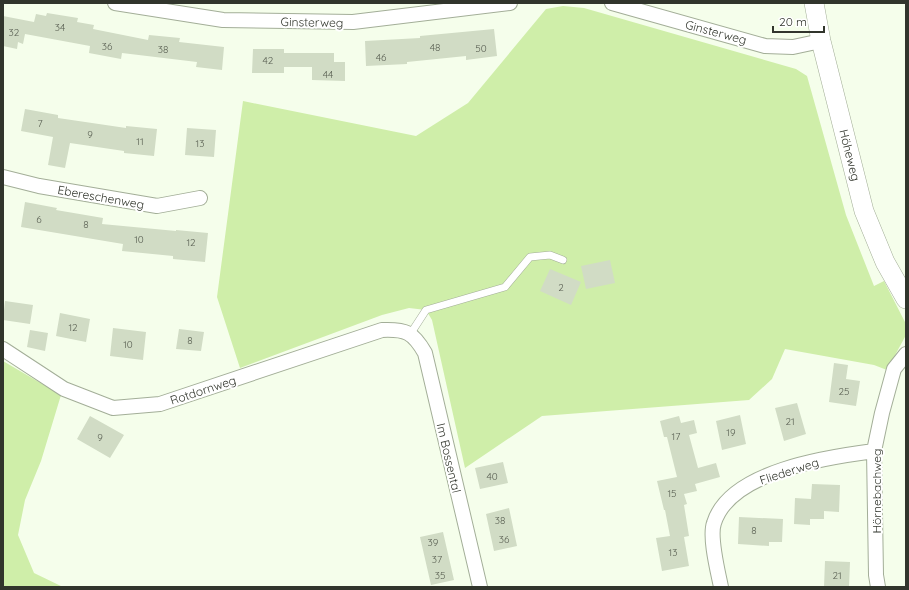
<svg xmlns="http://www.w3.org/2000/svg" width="909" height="590" font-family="Quicksand,sans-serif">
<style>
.green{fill:#cfeea9}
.building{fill:#d1dcc5}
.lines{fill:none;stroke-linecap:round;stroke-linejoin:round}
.lane-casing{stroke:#a3ae98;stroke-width:8}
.street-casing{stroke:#a3ae98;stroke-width:16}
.secondary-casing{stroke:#a3ae98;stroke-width:20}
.lane{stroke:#fff;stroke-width:7}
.street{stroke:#fff;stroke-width:14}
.secondary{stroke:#fff;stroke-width:19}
.labels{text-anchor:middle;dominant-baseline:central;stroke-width:4;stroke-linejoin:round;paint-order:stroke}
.number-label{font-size:10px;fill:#595f52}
.street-label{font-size:12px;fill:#31352c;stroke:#fff}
</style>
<rect width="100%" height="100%" fill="#f5feeb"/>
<path class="green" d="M563,6l21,2 212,61 11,7 39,139 28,71 10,-5 22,43v11l-19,35 -13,-5 -89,-16 -13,30 -23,21 -207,16 -77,52 -33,-148 -6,-10 -17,-2 -27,7 -142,53 -23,-71 26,-196 173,35 52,-33 78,-94z
M3,361l58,34 -20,66 -16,39 -7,35 16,38 29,14h-60z"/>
<path class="building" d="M47,13l31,5 -1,4 17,3 -1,4 55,11 1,-5 31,3 -1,4 45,5 -2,23 -26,-3 1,-5 -75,-9 -1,6 -32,-6 1,-7 -65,-12 -2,10 -5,-2 -1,7 -14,-3v-30l31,6 2,-8 10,2z
M494,29l3,27 -31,4v-4l-59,6v2l-41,2 -1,-25 55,-3v-2z
M253,49h31v4h50v9h11v19l-33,-1v-13h-28v6h-32z
M25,109l33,6v3l68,10v-2l31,3 -3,27 -30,-3v-2l-54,-8 -5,25 -17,-3 5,-28 -32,-6z
M187,128l29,2 -2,27 -29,-2z
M25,202l32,6 -1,2 47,8 -1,6 74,7v-1l32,3 -3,29 -32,-3v-3l-51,-5 1,-7 -102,-17z
M610,260l5,23 -29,6 -5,-23z
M550,269l31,13 -10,23 -31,-14z
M5,301l28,4 -3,19 -27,-4z
M60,313l30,6 -4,23 -30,-6z
M113,328l33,4 -3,28 -33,-4z
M179,329l25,3 -3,19 -25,-2z
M30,330l18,3 -3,18 -18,-4z
M834,363l14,2 -2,14 14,2 -4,25 -27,-4z
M797,403l9,31 -22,7 -9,-33z
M740,415l6,29 -24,6 -6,-29z
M90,416l34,19 -14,23 -33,-19z
M679,416l2,7 13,-3 3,13 -8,2 9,33 18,-5 4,14 -25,7 2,7 -13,3 3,10 -3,1 5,31 -5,1 5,29 -27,5 -6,-33 14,-2 -5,-26h-1l-7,-29 20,-4 -10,-40h-3l-4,-16z
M503,462l5,21 -28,6 -5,-21z
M812,484l28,1 -1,27 -15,-1v8h-14v6l-16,-1 1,-26 16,1z
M509,508l8,38 -23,5 -8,-37z
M739,517l44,2 -1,23h-13v4l-31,-2z
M443,532l11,48 -23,5 -11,-48z
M825,561l25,1 -1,25h-25z"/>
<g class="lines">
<defs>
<path id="lane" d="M411,333l15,-23 79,-23 25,-30 20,-2 13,5"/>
<path id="street" d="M115,3l108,17 130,2 157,-19
M612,3l153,43 28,1 28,-6
M3,177l36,9 118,20 43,-8
M3,349l61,40 49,19 47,-4 222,-74c24,-1 31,2 43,23l55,234
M721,587c-3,-15 -12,-50 -7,-64 16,-52 114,-66 160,-72
M878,587l-2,-12 -2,-124 8,-38 12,-44 12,-15"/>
<path id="secondary" d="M814,3l7,38 43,170 21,51 21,37"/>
</defs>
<use href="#lane" class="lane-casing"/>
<use href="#street" class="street-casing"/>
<use href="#secondary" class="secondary-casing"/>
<use href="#lane" class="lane"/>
<use href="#street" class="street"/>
<use href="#secondary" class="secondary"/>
</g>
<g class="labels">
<g class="number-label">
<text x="60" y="27">34</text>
<text x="14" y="32">32</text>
<text x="107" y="46">36</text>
<text x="435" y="47">48</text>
<text x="481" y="48">50</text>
<text x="163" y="49">38</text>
<text x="381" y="57">46</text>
<text x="268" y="60">42</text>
<text x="328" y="74">44</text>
<text x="40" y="123">7</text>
<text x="90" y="134">9</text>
<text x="140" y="141">11</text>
<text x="200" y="143">13</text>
<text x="39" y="219">6</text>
<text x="86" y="224">8</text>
<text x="139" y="239">10</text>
<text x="191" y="242">12</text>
<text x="561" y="287">2</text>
<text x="73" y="327">12</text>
<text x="190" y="340">8</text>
<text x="128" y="344">10</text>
<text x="844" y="391">25</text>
<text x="790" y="421">21</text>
<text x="731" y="432">19</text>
<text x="676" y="436">17</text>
<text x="100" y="437">9</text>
<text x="492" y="476">40</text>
<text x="672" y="493">15</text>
<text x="500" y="520">38</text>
<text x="754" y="530">8</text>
<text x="504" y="539">36</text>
<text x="433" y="542">39</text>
<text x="673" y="552">13</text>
<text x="437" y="559">37</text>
<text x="440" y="575">35</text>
<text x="837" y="575">21</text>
</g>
<g class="street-label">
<text transform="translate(312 22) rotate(1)">Ginsterweg</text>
<text transform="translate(716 32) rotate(15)">Ginsterweg</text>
<text transform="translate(850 155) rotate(76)">Höheweg</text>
<text transform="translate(101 197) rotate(10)">Ebereschenweg</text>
<text transform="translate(203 390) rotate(-18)">Rotdornweg</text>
<text transform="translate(449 458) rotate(77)">Im Bossental</text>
<text transform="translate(789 471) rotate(-18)">Fliederweg</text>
<text transform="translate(876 491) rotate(-90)">Hörnebachweg</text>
</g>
</g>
<rect width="909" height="590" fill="none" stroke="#31352c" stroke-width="8"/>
<path d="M773 26v6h51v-6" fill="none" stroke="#31352c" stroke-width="2"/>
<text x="779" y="26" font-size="12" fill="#31352c" stroke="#ffffff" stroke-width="3" paint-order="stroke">20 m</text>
</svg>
